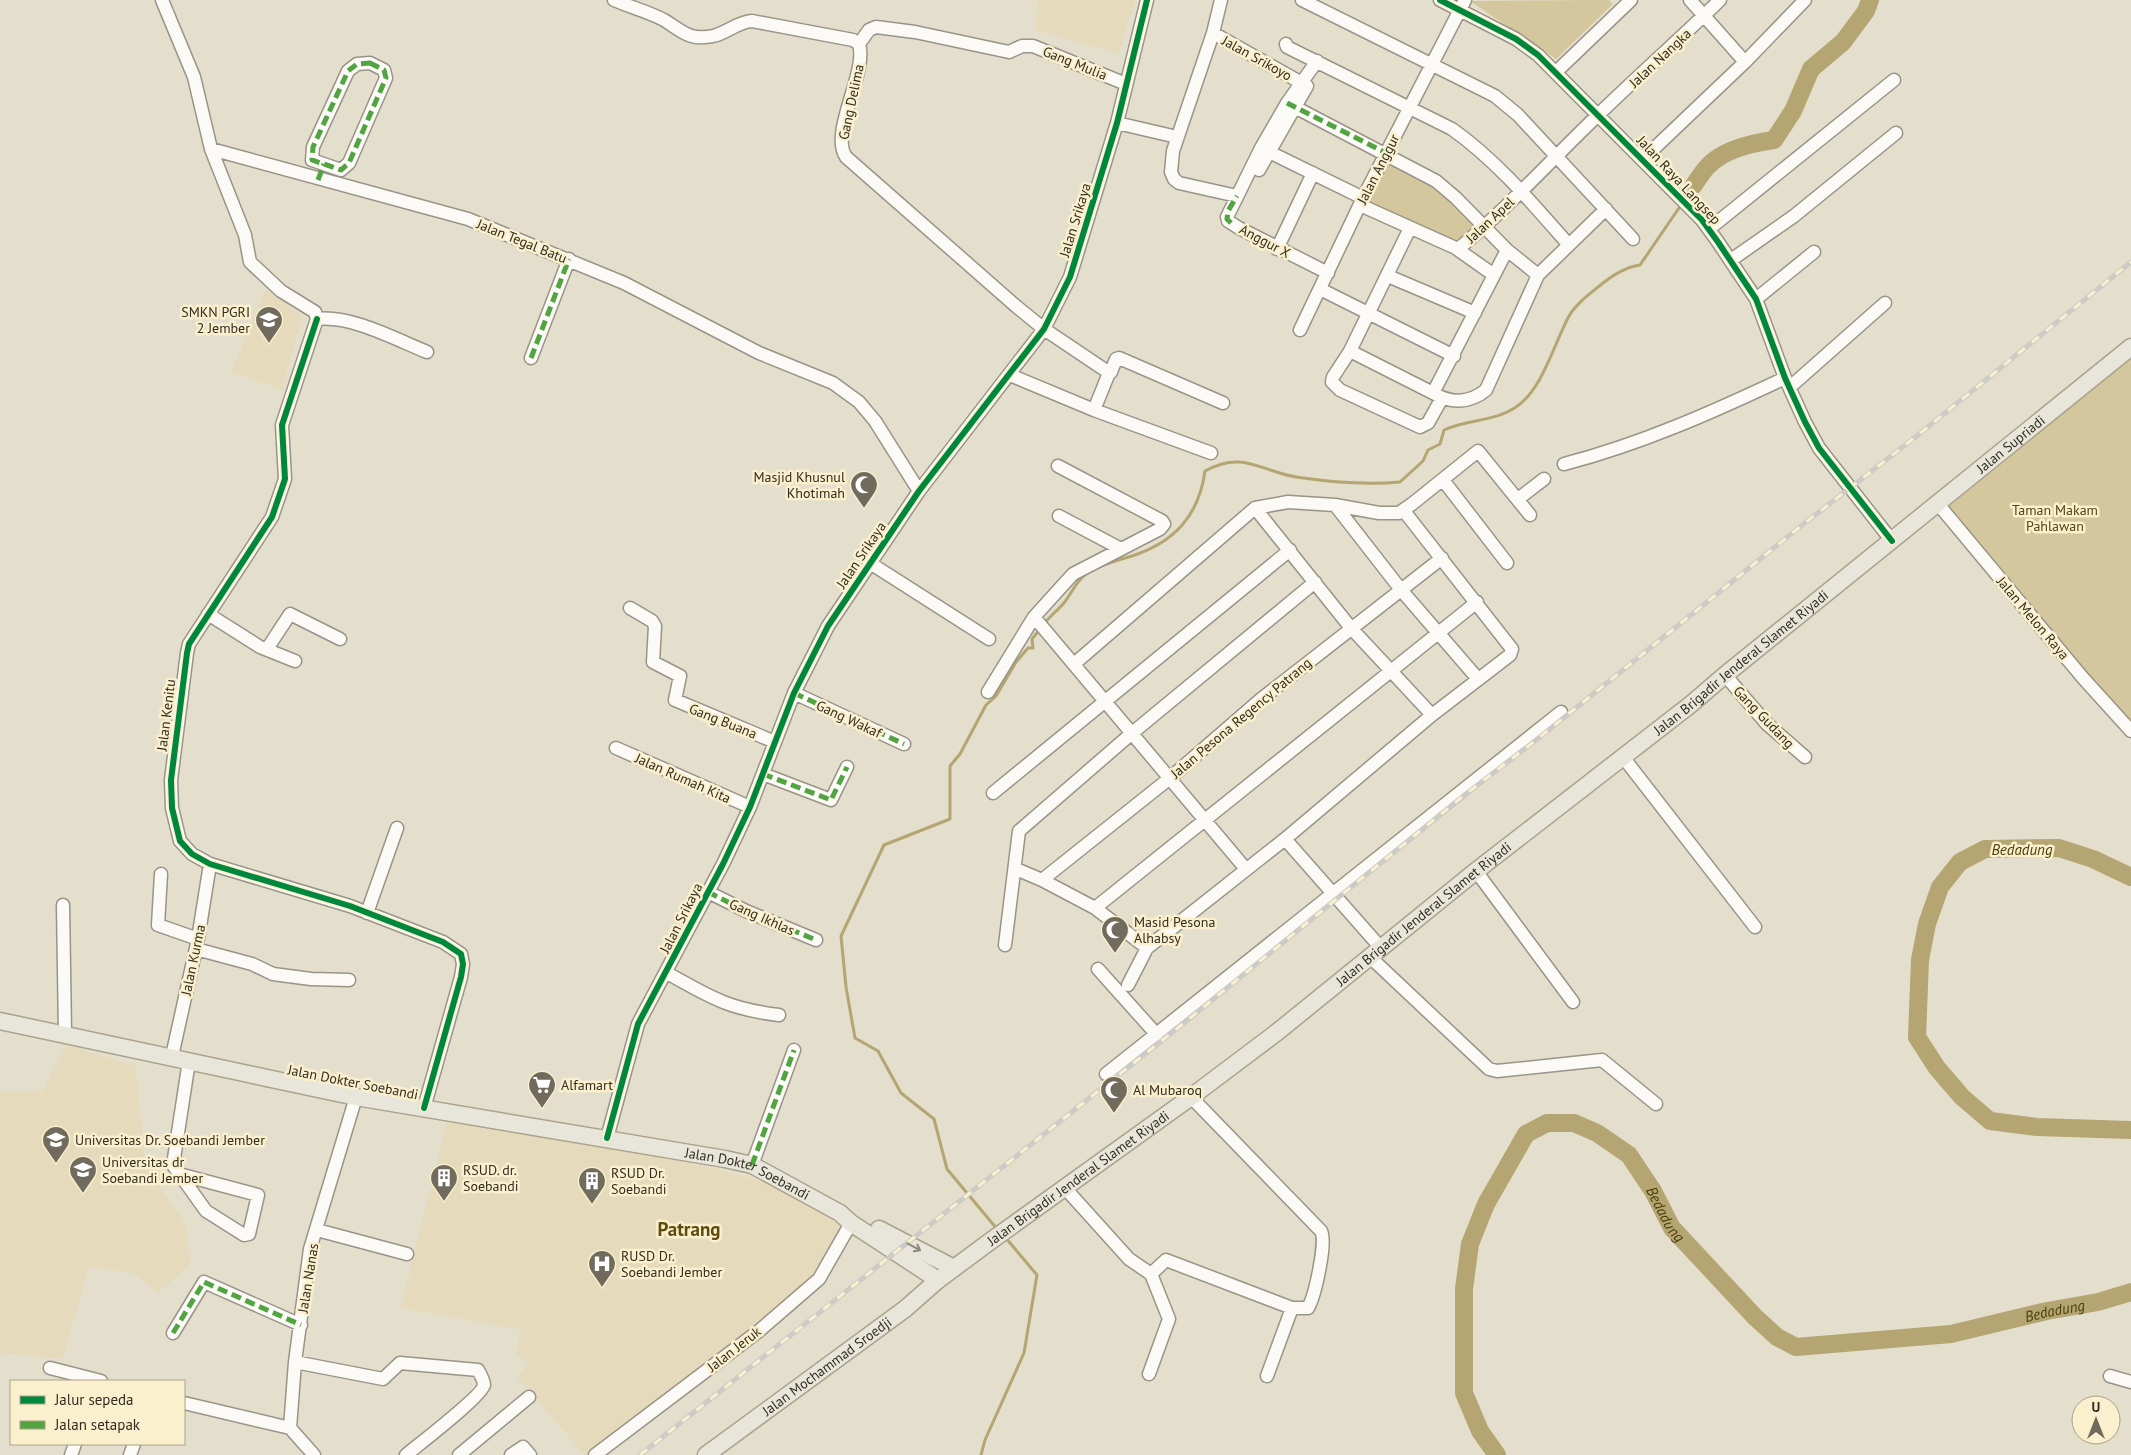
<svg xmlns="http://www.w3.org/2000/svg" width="2131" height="1455" font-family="'PT Sans',sans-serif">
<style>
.built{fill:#e5dbbc}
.green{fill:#d4c79e}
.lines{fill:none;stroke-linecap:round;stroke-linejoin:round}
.stream{stroke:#b4a572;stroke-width:3}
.river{stroke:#b4a572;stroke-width:18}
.minor-casing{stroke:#999487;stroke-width:15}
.major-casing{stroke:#a9a28c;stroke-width:19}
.minor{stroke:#fbfaf7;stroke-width:12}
.major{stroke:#e8e5da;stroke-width:16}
.rail-casing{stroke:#cdcbc6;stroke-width:5}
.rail{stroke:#fbf0ce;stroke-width:3;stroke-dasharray:9;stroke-linecap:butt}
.quiet{stroke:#52a441;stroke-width:5;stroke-dasharray:10 5;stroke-linecap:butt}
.cycleway-casing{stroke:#fbf0ce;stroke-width:9}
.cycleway{stroke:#00873e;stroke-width:6}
.oneway{stroke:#8c897d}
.labels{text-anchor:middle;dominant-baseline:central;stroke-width:5;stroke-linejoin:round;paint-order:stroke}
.street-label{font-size:14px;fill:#312d20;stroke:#fbf0ce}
.poi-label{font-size:14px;fill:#312d20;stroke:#fbf0ce;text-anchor:start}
.park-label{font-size:14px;fill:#524411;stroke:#fbf0ce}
.water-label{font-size:15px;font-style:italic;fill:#4b3d07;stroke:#fbf0ce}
.district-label{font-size:19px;font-weight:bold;fill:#5d4c0d;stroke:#fbf0ce}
</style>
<rect width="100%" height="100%" fill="#e4decc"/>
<path class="built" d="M1038,0h97l-16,54 -84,-24z
M266,289l36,28 -20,73 -51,-18z
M66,1045l70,21 9,99 41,59 4,39 -31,30 -26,-19 -44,-8 -26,93 -63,-6v-262h42z
M447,1122l230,37 86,22 81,46 -24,41 -82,73 -147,114h-6l-68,-77 12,-16 -13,-7 5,-25 -120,-22z"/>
<path class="green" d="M1609,0l4,4 -57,55 -86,-58z
M1386,154l50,29 47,43 -27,23 -95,-44z
M2130,358l1,1v368l-184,-221z"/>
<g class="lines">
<path class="stream" d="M1685,197l9,-12
M1044,624c6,-8 13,-13 19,-20 8,-9 12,-22 23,-30 12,-9 32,-14 46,-18 43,-14 67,-41 73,-85 38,-21 55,0 91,6 33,5 71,8 104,5l23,-21 5,-11 12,-6 4,-14c23,-11 50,-8 72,-23 26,-17 38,-63 52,-89 7,-14 23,-25 35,-35 12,-9 23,-16 37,-18l41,-60
M997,1229l-50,-60 -13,-50 -33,-26 -23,-42 -23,-13 -9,-51 -5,-51 43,-91 66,-26v-53l10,-12 26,-49 10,-9 20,-34 12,-14h5l-1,-9 8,-10
M981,1455l4,-15 39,-87 13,-78 -32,-38"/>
<g class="river">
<path d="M1694,185c4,-6 9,-14 14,-19 16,-17 44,-23 66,-26l19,-29 18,-42 32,-27 23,-31 4,-11"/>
<path d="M2131,877l-38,-18 -34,-11 -74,1 -25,13 -20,25 -13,37 -7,36 -3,77 20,31 25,29 28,24 47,6 94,3"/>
<path id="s1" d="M1497,1455l-17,-24 -16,-38v-104l6,-45 16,-40 40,-70 21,-11h27l23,10 32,22 24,36 19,37 83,89 22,20 19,10 155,-13 96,-23 51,-9 33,-10"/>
</g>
<defs>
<path id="minor" d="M162,0l32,77 17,72 34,86 5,27 31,29 34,21 2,7
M614,0c16,7 35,12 50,20 18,11 25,21 49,16 14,-3 24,-14 39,-15l101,19 6,4c9,28 -30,88 -13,113l171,150 27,22 64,43h3l5,-13 3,-1 104,45
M1221,0l-8,33 -40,118 -2,21 3,7 5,4 58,13
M1302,0l193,96 23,19 115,124
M1440,0l76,39 22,16 164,165 16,22 38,57 29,79 20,44 14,26 73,93
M1690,0l55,62
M1213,33l94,53 -48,84
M859,44l10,-14 7,-3 39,5 94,20 13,-6h11l93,38
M1286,44l1,3 165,82c45,32 80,74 116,115
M1317,61l-30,42 -26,45 -34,69 1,4 11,7 89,45
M370,63l14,7 2,8 -37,85 -8,7 -29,-10 1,-13 35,-76 9,-7z
M1556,72l75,-72
M1287,103l149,78 20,17 51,52 31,25
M1117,123l60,14
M211,149l257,70 156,64 135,70 74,30 26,19 16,19 44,70
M1263,149l100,49
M1643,159l102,-97 60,-62
M1360,205l98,44c50,-41 93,-89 140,-134 40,-39 82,-76 122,-115
M1410,228l-60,123 -17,26 -1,5 8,8 80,37 8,-4 14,-25
M1709,229l185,-149
M1277,249l36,-76
M1457,249l37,26
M1731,260l63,-44 102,-83
M1388,276l87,37
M1320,289l134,67
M1756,299l58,-47
M317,319l-35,106 3,54 -13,38 -83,127 -2,9 -16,127 1,28 8,33 12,13 18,10 140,42 93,36 18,12 2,10 -2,13 -37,131
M317,319c34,-4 78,20 110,33
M1300,330l63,-132 102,-198
M1350,351l83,42 74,-143
M531,358l38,-99
M1010,375l84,35 117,43
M1790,387l95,-84
M1433,393c18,11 37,10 53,-3l52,-115 68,-66
M1094,410l15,-37
M1564,464c77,-20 149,-52 221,-86
M1443,480l64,83
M1518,499l26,-20
M1938,504l145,174 48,53
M1335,505l67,86 76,88
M1255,508l33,-6 47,3 44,8h20l13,-9 66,-53 52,64
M1059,516l62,33
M870,563l119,76
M630,608l22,13 3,5 -2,36 27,14 -5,24 100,42
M208,614l52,33 35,14
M1034,617l211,251
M267,649l23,-35 50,25
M1074,664l181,-156 96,120 81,87
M1725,675l42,49 38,33
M988,692l46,-75 39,-43 87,-45 4,-5 -2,-3 -104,-55
M794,693l110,51
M616,748l134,59
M1623,757l132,170
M763,774l68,26 16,-33
M993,793l297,-243
M1285,839l96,109
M1016,869l26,11 53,28 52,40
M1476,871l97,131
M161,874l-3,51 40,14
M1042,880l128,-102 90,-78 182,-142
M708,892l38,19 70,29
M63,905l2,128
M1095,908l382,-306
M367,913l30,-85
M1005,945l14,-114 112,-97 184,-152
M196,949l56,15 21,10 38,5 38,1
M1370,957l119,112 8,2 105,-11 54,44
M1098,969l59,66
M667,973c43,24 61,36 112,42
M1128,985l19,-37 138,-109 147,-124 78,-60 2,-6 -4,-5 -104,-133
M172,1056l26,-117 12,-75
M1106,1074l455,-362
M607,1138l31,-114 85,-160 27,-57 44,-114 34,-67 91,-135 125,-162 26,-52 47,-154 30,-123
M752,1165l42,-115
M179,1174l79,21 -9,39 -5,1 -38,-24 -33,-46 16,-104
M1065,1188l64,71 22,15 18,45 -20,55
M317,1230l90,24
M1151,1274l15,-14 126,48h16c7,-12 19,-66 13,-77l-130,-134
M173,1333l31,-51 97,43
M295,1362l88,17 17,-16 78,7c2,4 6,10 6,15 -2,11 -66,60 -78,70
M50,1368l51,13
M1267,1376l25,-68
M2110,1376l21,6
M184,1403l106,25
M71,1455l4,-11
M130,1455l4,-11
M314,1455l-24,-27 5,-66 15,-113 46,-152
M459,1455l70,-58
M511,1455l12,-8 7,8
M595,1455l165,-125 59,-51 32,-56"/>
<g id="major">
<path id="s2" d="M0,1021l356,76 369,62 27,6 88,48 11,10 87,57"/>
<path d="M879,1229l75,39"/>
<path id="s3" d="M706,1455l199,-146 33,-29 54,-40 199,-143 85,-64 200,-162 214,-166 35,-30 406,-328"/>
</g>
</defs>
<use href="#minor" class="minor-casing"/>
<use href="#major" class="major-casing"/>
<use href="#minor" class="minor"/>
<use href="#major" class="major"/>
<defs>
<path id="rail" d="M640,1455l539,-428 283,-230 78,-60 261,-211 112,-87 218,-177"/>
</defs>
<use href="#rail" class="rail-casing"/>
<use href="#rail" class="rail"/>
<path class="quiet" d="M370,63l14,7 2,8 -37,85 -8,7 -29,-10 1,-13 35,-76 9,-7z
M1287,103l99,50
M318,180l6,-16
M1231,223l-4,-4 1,-8 9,-15
M531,358l38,-99
M794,693l110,51
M763,774l68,26 16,-33
M708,892l38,19 70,29
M752,1165l42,-115
M173,1333l31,-51 97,43"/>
<defs>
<path id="cycleway" d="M1440,0l76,39 22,16 164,165 16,22 38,57 29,79 20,44 14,26 73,93
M317,319l-35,106 3,54 -13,38 -83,127 -2,9 -16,127 1,28 8,33 12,13 18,10 140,42 93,36 18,12 2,10 -2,13 -37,131
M607,1138l31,-114 85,-160 27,-57 44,-114 34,-67 91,-135 125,-162 26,-52 47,-154 30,-123"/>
</defs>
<use href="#cycleway" class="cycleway-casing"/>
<use href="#cycleway" class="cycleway"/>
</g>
<defs><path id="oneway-shaft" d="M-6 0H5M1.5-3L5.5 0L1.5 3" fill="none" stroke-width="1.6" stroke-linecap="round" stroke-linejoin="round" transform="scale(1.25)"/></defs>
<use class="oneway" href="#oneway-shaft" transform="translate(914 1247) rotate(28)"/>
<defs>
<symbol id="school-pin" viewBox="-11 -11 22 30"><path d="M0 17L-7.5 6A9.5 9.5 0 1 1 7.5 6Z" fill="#706b5c" stroke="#fbf0ce"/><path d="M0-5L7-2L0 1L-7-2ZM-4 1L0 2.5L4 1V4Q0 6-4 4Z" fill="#fff"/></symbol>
<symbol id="mosque-pin" viewBox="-11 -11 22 30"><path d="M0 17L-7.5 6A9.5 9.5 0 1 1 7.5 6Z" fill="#706b5c" stroke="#fbf0ce"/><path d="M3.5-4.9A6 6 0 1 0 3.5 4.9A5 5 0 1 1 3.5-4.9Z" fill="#fff"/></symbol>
<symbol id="supermarket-pin" viewBox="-11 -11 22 30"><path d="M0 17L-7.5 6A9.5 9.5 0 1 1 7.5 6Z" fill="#706b5c" stroke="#fbf0ce"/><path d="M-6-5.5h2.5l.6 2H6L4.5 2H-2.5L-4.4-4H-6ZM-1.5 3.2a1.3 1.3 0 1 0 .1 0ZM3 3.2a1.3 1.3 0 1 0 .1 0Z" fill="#fff"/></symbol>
<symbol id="university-pin" viewBox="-11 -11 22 30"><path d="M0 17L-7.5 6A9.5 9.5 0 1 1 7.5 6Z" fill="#706b5c" stroke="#fbf0ce"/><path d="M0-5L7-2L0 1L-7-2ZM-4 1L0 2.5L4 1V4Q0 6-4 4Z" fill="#fff"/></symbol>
<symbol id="building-pin" viewBox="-11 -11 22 30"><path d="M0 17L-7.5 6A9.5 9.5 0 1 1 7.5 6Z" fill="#706b5c" stroke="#fbf0ce"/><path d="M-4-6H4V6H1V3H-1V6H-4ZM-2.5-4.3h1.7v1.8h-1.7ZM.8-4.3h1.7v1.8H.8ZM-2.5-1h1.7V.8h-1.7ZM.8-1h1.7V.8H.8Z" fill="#fff"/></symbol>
<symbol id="hospital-pin" viewBox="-11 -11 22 30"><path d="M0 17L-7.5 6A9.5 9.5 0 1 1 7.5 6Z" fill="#706b5c" stroke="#fbf0ce"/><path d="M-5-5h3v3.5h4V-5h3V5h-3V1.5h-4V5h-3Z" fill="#fff"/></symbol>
</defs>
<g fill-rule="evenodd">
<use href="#school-pin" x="253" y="304" width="32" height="43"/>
<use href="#mosque-pin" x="848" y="469" width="32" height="43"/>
<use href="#mosque-pin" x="1099" y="914" width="32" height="43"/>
<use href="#supermarket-pin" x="526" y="1069" width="32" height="43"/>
<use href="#mosque-pin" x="1098" y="1074" width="32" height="43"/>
<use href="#university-pin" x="40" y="1124" width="32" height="43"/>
<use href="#university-pin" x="67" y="1154" width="32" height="43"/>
<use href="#building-pin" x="428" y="1162" width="32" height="43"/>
<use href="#building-pin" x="576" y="1165" width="32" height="43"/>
<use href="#hospital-pin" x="586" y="1248" width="32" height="43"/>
</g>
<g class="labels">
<g class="street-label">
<text transform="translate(1257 58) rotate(29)">Jalan Srikoyo</text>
<text transform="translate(1660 58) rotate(-43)">Jalan Nangka</text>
<text transform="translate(1075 63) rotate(22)">Gang Mulia</text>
<text transform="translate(851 102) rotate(-78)">Gang Delima</text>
<text transform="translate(1378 169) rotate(-63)">Jalan Anggur</text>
<text transform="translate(1679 180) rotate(47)">Jalan Raya Langsep</text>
<text transform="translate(1075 220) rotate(-73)">Jalan Srikaya</text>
<text transform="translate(1490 220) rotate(-43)">Jalan Apel</text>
<text transform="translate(522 241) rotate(22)">Jalan Tegal Batu</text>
<text transform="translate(1265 241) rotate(28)">Anggur X</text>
<text stroke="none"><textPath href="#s3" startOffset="1651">Jalan Supriadi</textPath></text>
<text transform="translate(861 555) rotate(-56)">Jalan Srikaya</text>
<text transform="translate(2033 618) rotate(50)">Jalan Melon Raya</text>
<text stroke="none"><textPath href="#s3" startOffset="1304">Jalan Brigadir Jenderal Slamet Riyadi</textPath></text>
<text transform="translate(166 715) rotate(-83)">Jalan Kenitu</text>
<text transform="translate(1764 717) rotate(46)">Gang Gudang</text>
<text transform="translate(1241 718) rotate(-40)">Jalan Pesona Regency Patrang</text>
<text transform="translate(849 719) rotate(25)">Gang Wakaf</text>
<text transform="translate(723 721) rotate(22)">Gang Buana</text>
<text transform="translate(683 778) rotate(24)">Jalan Rumah Kita</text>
<text stroke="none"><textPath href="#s3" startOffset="899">Jalan Brigadir Jenderal Slamet Riyadi</textPath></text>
<text transform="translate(762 917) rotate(24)">Gang Ikhlas</text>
<text transform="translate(681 918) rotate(-63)">Jalan Srikaya</text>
<text transform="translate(193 960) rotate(-78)">Jalan Kurma</text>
<text transform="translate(353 1082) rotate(11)">Jalan Dokter Soebandi</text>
<text stroke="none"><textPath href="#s2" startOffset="764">Jalan Dokter Soebandi</textPath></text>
<text stroke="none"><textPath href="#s3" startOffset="464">Jalan Brigadir Jenderal Slamet Riyadi</textPath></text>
<text transform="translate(308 1278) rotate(-81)">Jalan Nanas</text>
<text transform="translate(734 1349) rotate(-38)">Jalan Jeruk</text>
<text stroke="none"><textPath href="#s3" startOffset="150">Jalan Mochammad Sroedji</textPath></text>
</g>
<g class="poi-label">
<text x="250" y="312" text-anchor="end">SMKN PGRI<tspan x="250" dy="16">2 Jember</tspan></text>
<text x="845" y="477" text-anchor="end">Masjid Khusnul<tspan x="845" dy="16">Khotimah</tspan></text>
<text x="1134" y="922">Masid Pesona<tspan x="1134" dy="16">Alhabsy</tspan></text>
<text x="561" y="1085">Alfamart</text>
<text x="1133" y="1090">Al Mubaroq</text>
<text x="75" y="1140">Universitas Dr. Soebandi Jember</text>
<text x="102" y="1162">Universitas dr<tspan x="102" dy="16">Soebandi Jember</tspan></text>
<text x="463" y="1170">RSUD. dr.<tspan x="463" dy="16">Soebandi</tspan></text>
<text x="611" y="1173">RSUD Dr.<tspan x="611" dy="16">Soebandi</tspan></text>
<text x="621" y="1256">RUSD Dr.<tspan x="621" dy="16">Soebandi Jember</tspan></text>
</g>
<g class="park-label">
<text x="2055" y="510">Taman Makam<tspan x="2055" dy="16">Pahlawan</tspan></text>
</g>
<g class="water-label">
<text x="2022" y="849">Bedadung</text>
<text stroke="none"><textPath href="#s1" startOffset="528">Bedadung</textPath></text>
<text stroke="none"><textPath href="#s1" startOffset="978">Bedadung</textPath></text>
</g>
<g class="district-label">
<text x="689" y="1229">Patrang</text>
</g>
</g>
<rect x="10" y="1380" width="175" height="65" fill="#fbf0ce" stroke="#aaa288"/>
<rect x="20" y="1396" width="25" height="8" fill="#00873e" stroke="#aaa288"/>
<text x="55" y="1405" font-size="15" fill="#312d20">Jalur sepeda</text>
<rect x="20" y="1421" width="25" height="8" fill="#52a441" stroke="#aaa288"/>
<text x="55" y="1430" font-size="15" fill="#312d20">Jalan setapak</text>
<g transform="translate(2096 1420)"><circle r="24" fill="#fbf0ce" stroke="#aaa288"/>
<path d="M0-4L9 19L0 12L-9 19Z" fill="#706b5c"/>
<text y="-8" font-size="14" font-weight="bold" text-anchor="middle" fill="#312d20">U</text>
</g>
</svg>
